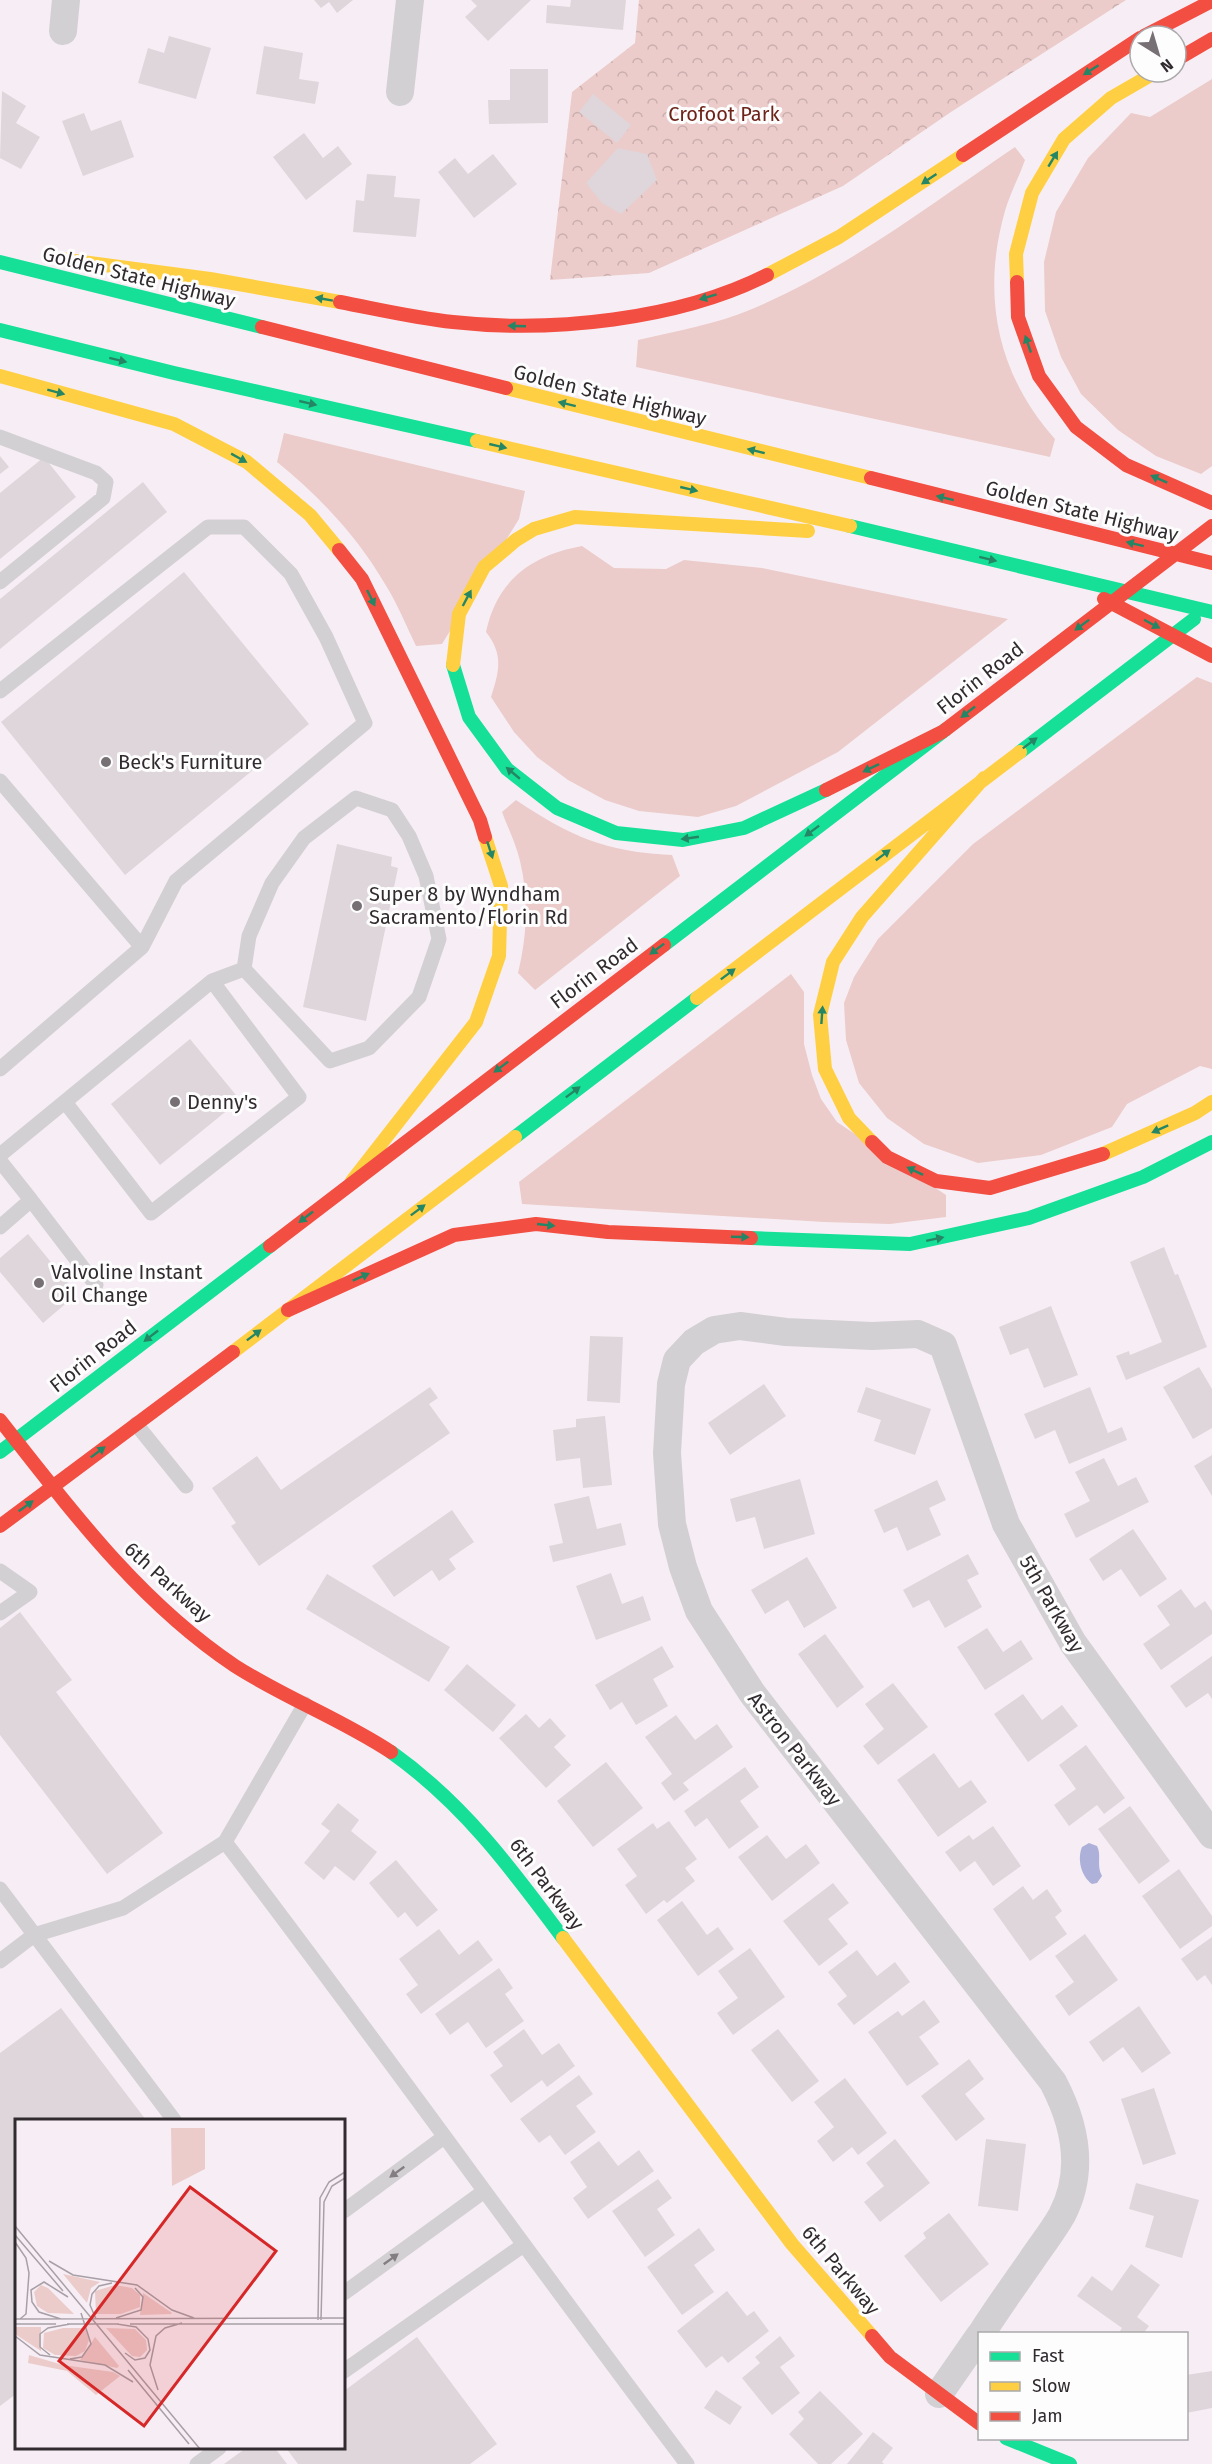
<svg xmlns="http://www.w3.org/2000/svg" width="1212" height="2464" font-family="'Fira Sans',sans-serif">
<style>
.green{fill:#ebccca}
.park{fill:url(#park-crowns)}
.water{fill:#adb0d8}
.building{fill:#ded6da}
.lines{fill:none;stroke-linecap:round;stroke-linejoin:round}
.lane{stroke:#d3d0d3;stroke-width:15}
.street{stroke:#d3d0d3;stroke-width:28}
.fast{stroke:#16e098;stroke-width:14}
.slow{stroke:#ffcf43;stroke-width:14}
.jam{stroke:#f24e42;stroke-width:14}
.oneway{fill:#248664}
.oneway2{fill:#827e81}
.poi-dot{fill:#766f74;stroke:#fdfdfd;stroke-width:2}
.labels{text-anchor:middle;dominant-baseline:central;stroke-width:6;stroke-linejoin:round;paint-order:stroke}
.park-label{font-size:20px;fill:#6e2318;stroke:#fdfdfd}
.street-label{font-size:20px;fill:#312b2f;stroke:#fdfdfd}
.poi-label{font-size:20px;fill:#312b2f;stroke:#fdfdfd;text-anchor:start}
.inset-road{fill:none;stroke:#a8a0a6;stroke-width:1.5}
.view{fill:#d62828;fill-opacity:0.15;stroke:#d62828;stroke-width:3}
.inset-edge{fill:none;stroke:#312b2f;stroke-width:3}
</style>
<defs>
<pattern id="park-crowns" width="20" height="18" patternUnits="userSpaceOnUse" patternTransform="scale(1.5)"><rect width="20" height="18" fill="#ebccca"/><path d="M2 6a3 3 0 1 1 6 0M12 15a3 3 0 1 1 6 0" fill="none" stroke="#caafae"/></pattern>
</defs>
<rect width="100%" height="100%" fill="#f7eef5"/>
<path class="green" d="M1212,79v387l-11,8 -45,-18 -38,-26 -37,-36 -20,-37 -16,-46 -1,-49 12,-50 32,-54 43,-45 19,4z
M1015,147l10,13c-6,17 -15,34 -20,51 -24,84 -8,163 50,228l-5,18 -414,-90 2,-27c38,-9 79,-16 114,-31 95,-40 179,-105 263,-162z
M284,433l241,58 -6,28 -77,125 -26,2c-10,-21 -19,-43 -31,-62 -28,-48 -66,-88 -108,-122z
M582,546l32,22 52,1 18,-9 78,8 246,51 -170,133 -102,54 -38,11 -59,-6 -34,-11 -37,-20 -31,-23 -23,-25 -23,-35c8,-26 13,-42 -5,-65 11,-52 46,-77 96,-86z
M1197,677l15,6v386l-12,-3 -73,38 -15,23 -71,28 -63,8 -54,-19 -37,-26 -28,-35 -13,-43 -2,-37 10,-26 24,-38 95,-95z
M516,800c55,37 90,52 156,55l8,21 -145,114 -17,-17c9,-37 11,-75 2,-112 -4,-17 -12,-33 -18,-49z
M791,974l13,18v52l8,31 9,24 16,23 109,73v22l-56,7 -66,-2 -302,-18 -3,-22z"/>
<path class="park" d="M639,0h487l-175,112 -108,74 -194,87 -99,7 22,-188 63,-49z"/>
<path class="water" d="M1089,1843l8,3c5,9 -1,19 5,30l-5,7 -5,1c-11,-8 -15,-25 -10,-37z"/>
<path class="building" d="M314,0h39l-16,13 -8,-11 -8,6z
M471,0h60l-43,41 -23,-24 12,-11z
M571,0h55l-3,30 -77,-7 1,-18 23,2z
M169,36l42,12 -15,51 -58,-16 10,-35 16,5z
M264,46l39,7 -4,26 20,3 -4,22 -59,-10z
M510,69h38v54l-59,1 -1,-24h22z
M2,91l24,15 -10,17 24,14 -19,32 -21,-11z
M593,94l38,31 -14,18 -38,-31z
M84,113l7,18 30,-11 13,37 -51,19 -21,-55z
M304,133l19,25 15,-12 14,18 -46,36 -33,-43z
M618,148l29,6 10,26 -36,34 -19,-11 -16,-20z
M493,154l24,30 -43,34 -36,-46 17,-14 13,16z
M367,174l29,2 -2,21 26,2 -4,38 -63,-5 3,-32 8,1z
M0,456l9,11 -9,7z
M44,457l32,40 -76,62v-66z
M143,482l24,30 -167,137v-50z
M184,572l125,152 -184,151 -124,-153z
M337,844l55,13 -1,9 7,2 -32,153 -63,-14z
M190,1039l50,61 -80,65 -49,-61z
M28,1234l49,60 -34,29 -43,-51v-14z
M1164,1247l11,28 3,-1 29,73 -81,33 -10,-24 13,-5 1,4 32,-13 -32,-80z
M1051,1306l27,69 -34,13 -16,-40 -18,7 -11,-28z
M590,1336l33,1 -3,66 -33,-2z
M1199,1367l13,22v39l-19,11 -30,-52z
M764,1384l22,32 -56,39 -22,-32z
M430,1387l8,11 -9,6 21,29 -191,133 -28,-40 5,-3 -24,-35 45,-32 24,34z
M866,1387l65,22 -16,46 -41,-14 7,-21 -24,-8z
M1090,1387l18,46 14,-6 5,13 -58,24 -14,-34 -20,9 -11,-25z
M605,1416l7,69 -29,3 -3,-30 -24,3 -3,-31 23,-3v-8z
M1212,1455v41l-18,-30z
M1104,1458l14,28 18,-9 13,25 -73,36 -12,-24 26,-13 -15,-29z
M800,1479l15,55 -51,15 -9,-32 -19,5 -6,-23z
M937,1480l9,20 -17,8 12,27 -34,16 -10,-24 -13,6 -10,-23z
M589,1496l8,33 24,-6 5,22 -73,17 -4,-16 14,-3 -9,-39z
M452,1510l22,32 -25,17 7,10 -17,12 -7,-11 -38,27 -22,-31z
M1133,1529l34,50 -27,18 -19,-28 -18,12 -14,-22z
M968,1554l11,20 -12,6 15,27 -37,21 -16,-28 -16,8 -10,-18z
M807,1557l30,51 -33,20 -16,-28 -23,14 -14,-24z
M611,1573l11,31 21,-8 8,24 -55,20 -20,-54z
M327,1574l123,73 -21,35 -123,-73z
M1181,1589l14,19 10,-7 7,10v23l-51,36 -18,-26 27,-19 -13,-19z
M20,1612l52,68 -16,12 107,141 -56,41 -107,-139v-107z
M987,1628l16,24 18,-12 12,19 -48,31 -28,-43z
M825,1634l39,53 -27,21 -39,-54z
M662,1646l12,21 -21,12 15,27 -32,19 -14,-23 -12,8 -15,-25z
M1212,1656v43l-4,-6 -22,15 -16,-22z
M467,1664l49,41 -23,27 -49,-42z
M893,1683l35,44 -50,38 -15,-19 21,-17 -19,-25z
M1023,1694l19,26 20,-15 16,21 -50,36 -34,-48z
M526,1714l13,14 11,-10 16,18 -12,11 17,18 -25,23 -47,-50z
M676,1715l19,25 22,-16 16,23 -50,36 6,7 -15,11 -13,-18 11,-9 -27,-37z
M1086,1745l39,53 -21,16 -7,-9 -28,21 -15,-21 22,-16 -17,-24z
M934,1753l25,35 12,-8 16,22 -49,35 -41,-57z
M606,1762l37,46 -50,39 -36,-46z
M745,1767l14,20 -19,14 19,26 -30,22 -22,-31 -12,9 -11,-16z
M338,1803l21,17 -8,11 26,21 -23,29 -19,-15 -11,14 -20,-17 26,-32 -9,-7z
M1130,1806l40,55 -31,23 -41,-55z
M669,1821l28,38 -12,9 10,13 -28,22 -3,-3 -18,14 -21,-29 12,-9 -20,-27 36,-26 4,6z
M993,1826l28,40 -28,20 -18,-25 -15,11 -15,-20 24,-17 4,5z
M767,1835l19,24 20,-15 14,19 -48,38 -34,-44z
M396,1860l42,50 -21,17 -12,-15 -7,6 -29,-35z
M1179,1869l33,47v10l-32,23 -38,-53z
M833,1883l16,20 -21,16 20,25 -29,22 -36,-45z
M1023,1886l10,14 14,-11 15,22 -7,6 12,17 -37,27 -37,-52z
M682,1901l25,34 11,-8 16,22 -36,27 -41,-56z
M439,1929l20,26 19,-15 15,20 -72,54 -15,-20 12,-9 -19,-26z
M1085,1934l33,46 -49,36 -14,-20 19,-14 -19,-26z
M1212,1937v48l-7,-10 -8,6 -16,-22z
M750,1948l35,49 -52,38 -16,-22 21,-15 -20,-27z
M857,1950l20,26 18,-14 15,20 -56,43 -17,-21 10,-8 -19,-24z
M499,1968l14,20 -8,6 19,27 -38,27 -18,-26 -18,13 -15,-21z
M924,2000l16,22 -21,15 20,27 -32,22 -39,-54 30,-21 4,5z
M1139,2006l32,47 -29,20 -19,-26 -20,15 -14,-20z
M61,2008l85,112h-130v274l-16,12v-353z
M524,2029l18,26 17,-12 16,23 -28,21 -5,-7 -31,23 -21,-28 13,-9 -10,-14z
M778,2029l41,52 -27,21 -41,-52z
M969,2059l15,20 -19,15 20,25 -29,22 -35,-45z
M579,2075l14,19 -17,12 20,26 -31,23 -15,-20 -11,8 -19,-24z
M845,2078l42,55 -29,22 -6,-8 -19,15 -16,-21 17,-14 -20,-25z
M1154,2088l22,66 -33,11 -22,-66z
M895,2139l35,44 -50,39 -16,-20 20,-16 -18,-23z
M986,2139l40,5 -8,67 -40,-5z
M599,2141l19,25 21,-16 15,21 -66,48 -15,-21 14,-11 -17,-25z
M658,2179l14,19 -15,11 18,26 -30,22 -33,-46z
M1136,2183l63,17 -17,58 -37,-11 9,-31 -25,-7z
M949,2213l40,51 -48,38 -37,-46 22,-18 -3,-5z
M699,2228l16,22 -21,15 20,27 -32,23 -35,-48z
M1131,2264l29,21 -23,32 12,9 -6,8h-25l4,-6 -45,-32 15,-20 20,15z
M727,2291l20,25 7,-5 15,20 -41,32 -6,-7 -16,12 -29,-37z
M780,2336l15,20 -15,11 20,26 -28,22 -30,-37 18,-15 -5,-6z
M417,2337l80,107 -27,20h-172l-12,-16h58v-57z
M1212,2371v37l-26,5v-38z
M716,2390l26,17 -12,18 -26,-17z
M820,2391l43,43 -32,30h-13l-29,-30 15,-15 -6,-7z
M873,2432l20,16 -11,14 2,2h-37z
M246,2448h29l12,16h-63z"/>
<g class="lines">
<path class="lane" d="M0,437l96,36 10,9 -3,16 -103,84
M0,691l208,-164h36l47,47 35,63 39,86 -189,158 -34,66
M0,781l142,166 -142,122
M212,981l32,-12 86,92 39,-13 50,-51 20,-58 -13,-63 -17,-40 -17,-26 -36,-12 -52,40 -32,45 -23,53 -5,33
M0,1155l212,-174 87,116 -148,116 -86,-111
M0,1161l31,39
M0,1227l31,-27 65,85
M136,1424l50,62
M0,1571l30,21 -30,21
M225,1842c157,205 306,416 462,622
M0,1889l174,231
M0,1961l34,-26 89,-27 102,-66 80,-138
M344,2211l100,-74
M344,2293l139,-101
M344,2371l178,-125
M197,2464l22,-16"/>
<path class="street" d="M63,31l3,-31
M400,92l10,-92
M981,2334c16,-25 33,-49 50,-73 10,-15 22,-30 31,-46 23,-44 13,-91 -9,-133l-301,-389 -53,-82 -16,-44 -11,-43 -5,-71 4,-69 6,-24 17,-18 20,-12 26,-4 46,6 86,4 46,-2 25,11 63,179 67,119 139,192
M939,2394l41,-59"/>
<path class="fast" d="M0,262l262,65
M0,330l174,43 303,68
M850,526l362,86
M453,665l16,52 38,52 50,39 59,25 67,7 61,-12 82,-38
M1020,752l174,-133
M664,945l281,-215
M515,1137l182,-139
M751,1238l159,6 119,-26 114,-41 69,-35
M0,1452l270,-206
M391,1752c72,51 120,116 172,186
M1006,2438l64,26"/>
<path class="slow" d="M60,259l150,20 130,23
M767,275l72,-38 124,-82
M1017,282l-1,-28 16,-61 32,-54 47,-41 45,-26
M0,376l174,48 73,38 63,53 29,35
M506,388l365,90
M477,441l373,85
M453,665l6,-51 25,-47 32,-27 18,-11 41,-12 233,14
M697,998l323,-246
M872,1142l-23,-24 -24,-49 -5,-54 13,-53 29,-45 122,-139
M1103,1154l92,-41 17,-11
M352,1181l124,-159 23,-66 2,-70 -16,-49
M233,1352l282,-215
M563,1938l229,306 80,92"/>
<path class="jam" d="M1144,36l68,-35
M1176,60l36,-21
M963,155l177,-117
M1017,282l1,35 21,59 37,51 50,38 86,38
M340,302c37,7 75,16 113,20 98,11 225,-2 314,-47
M262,327l244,61
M871,478l341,85
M339,550l23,29 118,241 5,17
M1104,599l108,57
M945,730l267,-204
M826,790l116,-58
M872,1142l15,15 49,24 54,7 113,-34
M270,1246l394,-301
M288,1310l166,-75 82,-11 72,8 143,6
M0,1420c70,89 139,182 235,246 50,32 106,53 156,86
M0,1526l233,-174
M872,2336l18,21 90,67"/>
</g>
<defs><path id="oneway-solid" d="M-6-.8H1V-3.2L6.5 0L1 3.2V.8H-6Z" transform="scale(1.5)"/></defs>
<g class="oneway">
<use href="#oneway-solid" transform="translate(1091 70) rotate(148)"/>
<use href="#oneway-solid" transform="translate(1053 159) rotate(-59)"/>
<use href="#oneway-solid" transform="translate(929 179) rotate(146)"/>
<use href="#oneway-solid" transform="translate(708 297) rotate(163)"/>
<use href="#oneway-solid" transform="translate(324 299) rotate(-170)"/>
<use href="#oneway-solid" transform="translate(517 326) rotate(-178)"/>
<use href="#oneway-solid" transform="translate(1028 344) rotate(-109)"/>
<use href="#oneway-solid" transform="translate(118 360) rotate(14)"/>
<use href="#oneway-solid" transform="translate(56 392) rotate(15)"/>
<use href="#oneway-solid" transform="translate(308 403) rotate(13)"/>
<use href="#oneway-solid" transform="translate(567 404) rotate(-166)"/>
<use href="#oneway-solid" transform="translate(498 446) rotate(13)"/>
<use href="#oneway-solid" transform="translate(756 451) rotate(-166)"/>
<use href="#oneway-solid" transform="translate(239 458) rotate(29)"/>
<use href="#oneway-solid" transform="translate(1159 479) rotate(-156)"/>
<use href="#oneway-solid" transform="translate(689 489) rotate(13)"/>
<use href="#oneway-solid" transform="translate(945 498) rotate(-166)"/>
<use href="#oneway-solid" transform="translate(1135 544) rotate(-166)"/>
<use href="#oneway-solid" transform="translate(988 559) rotate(14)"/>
<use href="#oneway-solid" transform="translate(371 598) rotate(64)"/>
<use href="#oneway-solid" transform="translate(467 598) rotate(-62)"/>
<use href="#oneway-solid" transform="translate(1152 624) rotate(28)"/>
<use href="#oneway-solid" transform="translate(1082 625) rotate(143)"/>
<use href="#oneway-solid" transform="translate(968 712) rotate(142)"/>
<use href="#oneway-solid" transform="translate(1030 743) rotate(-37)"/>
<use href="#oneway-solid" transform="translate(871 768) rotate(154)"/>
<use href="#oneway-solid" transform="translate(513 773) rotate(-140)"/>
<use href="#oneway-solid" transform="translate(812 831) rotate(143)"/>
<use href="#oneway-solid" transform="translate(690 838) rotate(172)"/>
<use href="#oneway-solid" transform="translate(490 850) rotate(72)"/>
<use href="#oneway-solid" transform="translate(883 855) rotate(-37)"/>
<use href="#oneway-solid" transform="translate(657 949) rotate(143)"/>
<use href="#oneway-solid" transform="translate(728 974) rotate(-37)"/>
<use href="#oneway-solid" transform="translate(822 1015) rotate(-86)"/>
<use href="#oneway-solid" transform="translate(501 1067) rotate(143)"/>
<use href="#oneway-solid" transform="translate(573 1092) rotate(-37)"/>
<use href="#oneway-solid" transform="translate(1160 1129) rotate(156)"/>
<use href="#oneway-solid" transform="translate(915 1171) rotate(-154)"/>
<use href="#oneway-solid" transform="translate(418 1210) rotate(-37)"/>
<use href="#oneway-solid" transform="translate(306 1217) rotate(142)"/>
<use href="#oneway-solid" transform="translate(546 1225) rotate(6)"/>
<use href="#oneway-solid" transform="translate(740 1237) rotate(2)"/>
<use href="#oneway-solid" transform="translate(935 1239) rotate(-12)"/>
<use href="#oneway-solid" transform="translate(361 1277) rotate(-24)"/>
<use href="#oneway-solid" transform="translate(254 1335) rotate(-37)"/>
<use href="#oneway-solid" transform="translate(151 1336) rotate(142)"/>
<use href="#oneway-solid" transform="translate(98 1452) rotate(-37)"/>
<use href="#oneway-solid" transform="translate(26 1506) rotate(-36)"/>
</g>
<g class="oneway2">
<use href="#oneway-solid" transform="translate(397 2172) rotate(144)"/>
<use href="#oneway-solid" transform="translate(391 2259) rotate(-36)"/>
</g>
<g class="poi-dot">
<circle cx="106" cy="762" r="6"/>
<circle cx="357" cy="906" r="6"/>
<circle cx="175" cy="1102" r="6"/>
<circle cx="39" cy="1283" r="6"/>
</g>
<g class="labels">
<g class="park-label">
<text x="724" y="114">Crofoot Park</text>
</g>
<g class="street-label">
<text transform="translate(139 277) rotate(14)">Golden State Highway</text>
<text transform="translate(610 395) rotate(14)">Golden State Highway</text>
<text transform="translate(1082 511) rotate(14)">Golden State Highway</text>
<text transform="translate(980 678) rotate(-38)">Florin Road</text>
<text transform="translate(594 973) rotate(-37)">Florin Road</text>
<text transform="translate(93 1356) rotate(-38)">Florin Road</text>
<text transform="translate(168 1582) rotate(42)">6th Parkway</text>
<text transform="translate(1052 1604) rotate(60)">5th Parkway</text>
<text transform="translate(795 1749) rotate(52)">Astron Parkway</text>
<text transform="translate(547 1884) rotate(53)">6th Parkway</text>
<text transform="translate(841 2270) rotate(50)">6th Parkway</text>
</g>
<g class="poi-label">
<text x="118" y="762">Beck's Furniture</text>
<text x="369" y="894">Super 8 by Wyndham<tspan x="369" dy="23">Sacramento/Florin Rd</tspan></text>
<text x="187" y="1102">Denny's</text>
<text x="51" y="1272">Valvoline Instant<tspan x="51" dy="23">Oil Change</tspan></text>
</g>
</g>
<g transform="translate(15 2119)">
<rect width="330" height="330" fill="#f7eef5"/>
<path d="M48,155l37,8 -9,6 -4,15zM26,166l7,3 26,26 -26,-1 -11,-7 -3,-14zM100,166l17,3 8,7v12l-19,7h-25l-1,-23zM128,174l29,20 -1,1 -31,1zM0,208h26v24l-26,-17zM48,209h22l4,12 -4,11 -9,5 -21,-1 -12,-7 1,-15zM91,209l29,1 11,11 1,10 -7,7 -8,-1zM80,218l24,29 -2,2 -37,-8z" fill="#ebccca"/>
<path d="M156,9h34v41l-33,17zM14,236l34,10 50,7 7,4 -24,19 -29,-24 -39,-8z" fill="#ebccca"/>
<path class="inset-road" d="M0,107l185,223M0,116l48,56M0,123l11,16 3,15 -3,41 -6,5M34,142l24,14 64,10 35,25 22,8M101,199l25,-8 2,-13 -8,-9M0,200l330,-1M46,200l-22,-7 -7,-10 -1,-12 13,-8 24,15M81,200l-6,-14 2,-11 7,-8 13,-3M303,201l2,-122 9,-16 16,-10M306,201l3,-118 8,-16 13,-8M0,205h41M52,205h52M102,205l19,3 12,12 2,11 -5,8 -10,2 -10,-7M115,205h215M0,217l25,19 65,10 28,17M35,236l-10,-8v-13l8,-6 22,-4M55,240l12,-2 9,-13 -10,-31M113,251l61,74M143,271l-8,-25 6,-29 9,-8 17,-5"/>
<path class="view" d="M175,68l86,64 -132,175 -85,-65z"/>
<rect width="330" height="330" class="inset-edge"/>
</g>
<rect x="978" y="2332" width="210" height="108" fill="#fdfdfd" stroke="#aba9ab" stroke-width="1.5"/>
<rect x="990" y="2352" width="30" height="9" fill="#16e098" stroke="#aba9ab" stroke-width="1.5"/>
<text x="1032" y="2362" font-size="18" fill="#312b2f">Fast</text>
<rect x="990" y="2382" width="30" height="9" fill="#ffcf43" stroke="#aba9ab" stroke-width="1.5"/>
<text x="1032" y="2392" font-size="18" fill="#312b2f">Slow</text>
<rect x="990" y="2412" width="30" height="9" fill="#f24e42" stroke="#aba9ab" stroke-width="1.5"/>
<text x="1032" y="2422" font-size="18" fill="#312b2f">Jam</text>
<g transform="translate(1158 54) rotate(143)"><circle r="28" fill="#fdfdfd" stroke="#aba9ab" stroke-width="1.5"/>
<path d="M0-4.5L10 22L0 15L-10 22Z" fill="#766f74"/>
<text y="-9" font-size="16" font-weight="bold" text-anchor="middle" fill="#312b2f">N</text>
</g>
</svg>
